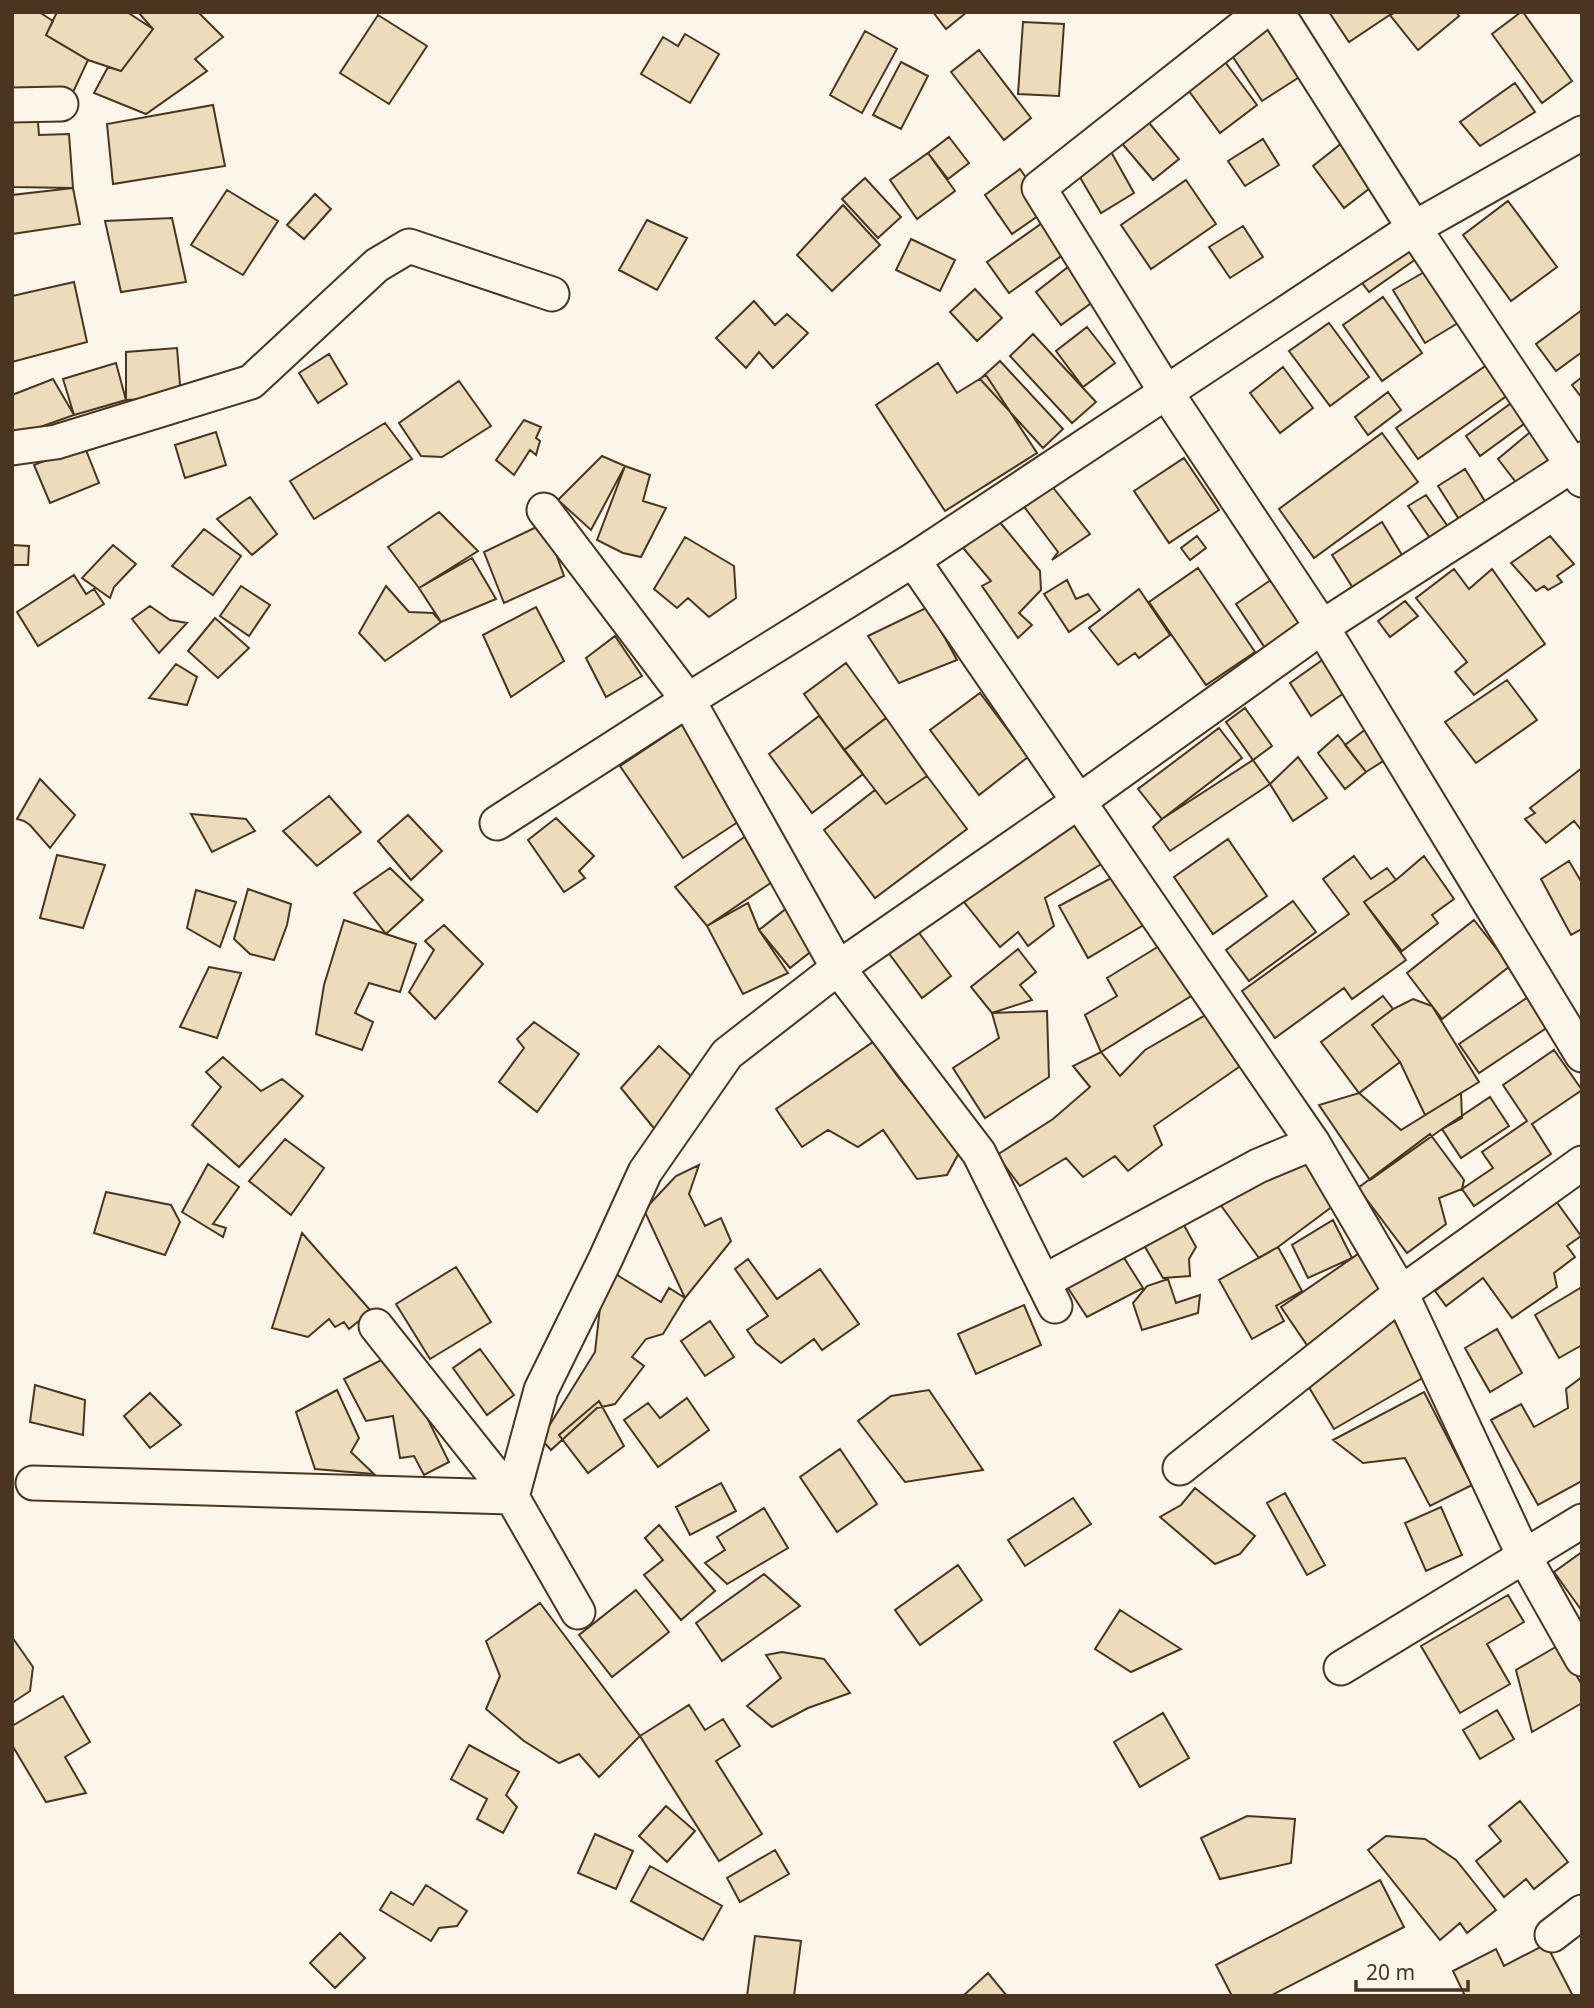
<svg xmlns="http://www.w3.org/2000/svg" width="1594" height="2008" font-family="'Noto Sans',sans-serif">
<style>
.building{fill:#ecdcbc;stroke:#4a3520;stroke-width:2}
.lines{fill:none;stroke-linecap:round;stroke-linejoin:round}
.street-casing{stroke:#4a3520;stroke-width:37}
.street{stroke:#fbf6e9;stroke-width:33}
</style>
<rect width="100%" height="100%" fill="#fbf6e9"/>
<path class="building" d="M13,12h26l14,9 -7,14 42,25 -21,45 -55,-16z
M53,12h74l26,17 -32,42 -33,-11 -42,-25 10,-21z
M138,12h60l25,25 -28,22 12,12 -61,43 -52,-21 14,-26 13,4 32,-42z
M933,12h34l-21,17z
M1329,12h65l-45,30z
M1396,12h60l3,4 -41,34 -28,-35z
M1521,12h2l49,69 -30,22 -50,-69z
M378,15l49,31 -38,58 -49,-31z
M1023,22l41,2 -5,72 -41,-2z
M1266,22l35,54 -39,25 -35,-53z
M865,31l32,18 -35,64 -32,-18z
M685,34l34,20 -29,49 -49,-29 22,-37 15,9z
M979,50l52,68 -27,22 -53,-68z
M1217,51l40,54 -37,28 -40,-54z
M901,62l27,14 -27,53 -28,-14z
M1515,83l20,29 -55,34 -20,-24z
M213,105l12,61 -112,18 -6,-60z
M12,110h25l2,25 30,-1 4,54 -61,-1z
M1145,118l34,41 -26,21 -34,-40z
M949,137l20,26 -21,16 -20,-26z
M1263,139l16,26 -34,21 -17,-25z
M1342,143l32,42 -30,23 -31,-42z
M1110,150l24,43 -33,20 -26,-44z
M928,153l27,38 -38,28 -27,-39z
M1020,169l28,40 -36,25 -27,-39z
M865,178l36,39 -23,21 -36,-39z
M1186,180l30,44 -65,45 -30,-44z
M73,188l7,36 -68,10v-39z
M227,190l51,31 -35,54 -52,-30z
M315,194l16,15 -27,30 -17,-14z
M1508,201l49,66 -46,34 -48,-66z
M843,205l37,40 -48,46 -35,-36z
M172,218l14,64 -65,10 -16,-71z
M647,220l40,18 -30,52 -38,-20z
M1045,221l22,31 -58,41 -22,-31z
M1243,226l20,31 -33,21 -21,-31z
M911,239l44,21 -15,31 -44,-21z
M1404,243l12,16 -47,33 -12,-16z
M1068,267l26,34 -33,24 -25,-33z
M1426,271l32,52 -33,20 -32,-53z
M74,282l13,60 -75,20v-66z
M975,289l27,29 -25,23 -27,-29z
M1383,297l39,56 -40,28 -39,-56z
M754,301l21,24 12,-11 21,19 -35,35 -14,-16 -13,16 -30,-30z
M1582,310v42l-26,19 -20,-27z
M1329,323l40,54 -39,29 -41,-55z
M1087,327l28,36 -32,24 -27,-36z
M1033,334l63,68 -24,21 -62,-67z
M177,348l4,49 -55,3v-48z
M329,354l18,30 -29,19 -19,-30z
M1494,360l21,30 -97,69 -22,-31z
M1000,361l63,68 -20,19 -63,-69z
M116,363l10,37 -52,15 -11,-36z
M938,363l19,30 29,-18 51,78 -92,58 -69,-106z
M1283,367l30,41 -33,25 -30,-40z
M1582,377v21l-10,-13z
M53,379l21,36 -62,22v-42z
M459,381l32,45 -49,31 -21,-1 -22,-33z
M1388,392l13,18 -33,25 -13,-18z
M1521,396l14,20 -55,40 -14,-20z
M524,420l17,7 -5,11 4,3 -4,14 -6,-5 -16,25 -18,-15z
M385,423l27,36 -98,60 -24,-38z
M1535,428l28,35 -38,31 -27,-35z
M216,432l10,33 -41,13 -10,-33z
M1382,433l36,49 -104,76 -35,-49z
M84,445l15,38 -49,20 -16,-38z
M602,456l23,10 -34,64 -33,-30z
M1184,458l35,52 -50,33 -35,-52z
M625,466l25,9 -7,26 23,7 -25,49 -18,-4 -26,-13z
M1465,469l23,37 -26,18 -24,-38z
M1051,485l39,49 -38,26 6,-8 -36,-48z
M1426,495l25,36 -17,13 -26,-38z
M250,497l27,37 -25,21 -35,-36z
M439,512l39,39 -59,37 -31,-41z
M998,520l42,51 1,19 -22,23 13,12 -14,13 -36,-52 9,-5 -28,-33z
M1382,522l20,33 -49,33 -21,-33z
M545,523l19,53 -60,27 -20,-51z
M204,529l37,27 -28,39 -41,-29z
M1197,536l9,12 -16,12 -9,-12z
M1550,536l24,28 -17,12 5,6 -14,8 -4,-4 -8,5 -25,-28z
M685,537l49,29 2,32 -27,19 -21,-19 -11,10 -23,-19z
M12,545l17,1 -1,19h-16z
M113,545l23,19 -22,23 -4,11 -28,-20z
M472,558l24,41 -55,23 -22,-34z
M1198,568l57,84 -49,33 -57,-83z
M1454,569l15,20 23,-20 53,75 -71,51 -19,-23 12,-10 -51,-64z
M74,575l12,19 8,-5 10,15 -66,42 -21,-34z
M1278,575l32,47 -43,29 -31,-47z
M1067,580l9,19 12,-5 12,16 -31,22 -25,-38z
M241,586l29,19 -21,31 -29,-20z
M386,586l23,26 24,1 8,9 -56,39 -26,-28z
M1139,589l31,46 -31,23 -4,-5 -17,12 -29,-37z
M1405,601l13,15 -28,21 -12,-16z
M150,606l20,14 17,3 -28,30 -27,-34z
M536,607l28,54 -53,36 -28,-62z
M928,607l29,53 -58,23 -31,-47z
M215,618l34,30 -31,30 -30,-27z
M615,636l27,40 -36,21 -20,-39z
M1328,656l23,32 -40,28 -21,-33z
M846,663l40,55 -42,32 -40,-56z
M176,664l21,13 -10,28 -38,-7z
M1507,680l30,40 -61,43 -31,-41z
M980,693l48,64 -49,38 -49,-65z
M1245,708l27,38 -19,14 -27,-38z
M819,716l44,58 -51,39 -43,-59z
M886,718l41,58 -41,28 -42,-54z
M683,724l61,94 -61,40 -63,-92z
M1219,728l23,30 -80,61 -24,-30z
M1366,729l22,29 -22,14 -21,-27z
M1338,735l28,37 -21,17 -27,-36z
M1298,757l29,41 -34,23 -23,-37z
M1253,760l17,24 -100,67 -17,-24 9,-8z
M1582,768v63l-8,-10 -28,22 -21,-24 10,-6 -5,-5z
M927,776l40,53 -92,69 -51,-68 51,-40 11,14z
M40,779l35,36 -25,33 -20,-23 -6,-4 -7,-2z
M329,796l32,36 -44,34 -34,-35z
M191,814l55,5 9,12 -43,21z
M408,815l34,36 -31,29 -33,-39z
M1081,816l27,44 -63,38 9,28 -26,20 -10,-14 -18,15 -40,-50z
M556,818l38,38 -15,15 6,7 -21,14 -36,-52z
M747,835l34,41 -74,50 -32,-39z
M1228,839l39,57 -54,38 -39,-57z
M57,855l48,10 -22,63 -43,-10z
M1354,856l17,23 16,-11 9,12 -32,22 42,58 -54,39 -8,-11 -69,50 -33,-47 107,-77 -26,-35z
M1424,856l30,43 -22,16 6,8 -36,28 -38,-49 32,-22z
M1569,861l13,22v46l-11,6 -30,-56z
M390,868l33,32 -37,34 -32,-41z
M1115,876l32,47 -59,35 -29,-52z
M248,889l43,15 -4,21 -13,35 -24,-6 -16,-15z
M196,890l40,12 -16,45 -33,-19z
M1293,901l23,31 -67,49 -23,-31z
M748,903l11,27 29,43 -45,21 -36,-68z
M792,904l31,38 -33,26 -31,-38z
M344,920l72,24 -16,48 -31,-9 -14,30 18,9 -11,28 -46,-16 8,-49z
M1474,920l36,46 -68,53 -35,-46z
M911,922l40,54 -29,22 -40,-54z
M444,925l39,39 -48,55 -26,-27 25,-42 -9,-9z
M1164,943l32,50 -95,59 -16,-37 32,-19 -10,-18z
M1018,949l18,23 -16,13 12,15 -40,13 -21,-26z
M209,967l32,6 -24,65 -37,-11z
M1531,995l20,30 -72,48 -20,-29z
M1383,996l10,13 -21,16 28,37 -41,31 -38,-51z
M1413,999l19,7 47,76 -54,33 -25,-53 -28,-37 21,-16z
M1216,1009l23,58 -85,59 8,19 -34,26 -13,-15 -32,21 -17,-19 -46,28 -23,-31 56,-36 37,-32 -17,-21 28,-14 19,24 25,-26z
M1047,1011l2,66 -64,41 -32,-50 46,-30 -7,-25z
M534,1022l45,32 -42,58 -38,-30 25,-34 -7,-9z
M873,1042l25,35 62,74 -13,24 -30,4 -34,-49 -25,17 -30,-17 -26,17 -26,-38z
M659,1046l33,31 -35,55 -36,-44z
M1554,1050l28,40 -50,34 19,30 -77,52 -12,-17 31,-21 -11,-16 45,-31 -24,-36z
M223,1057l38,34 21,-12 21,17 -64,71 -47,-42 29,-38 -15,-15z
M1359,1093l42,37 60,-37 1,25 -20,11 -72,51 -51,-75z
M1490,1097l19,29 -48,32 -19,-29z
M1430,1134l34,46 -2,9 -23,9 7,26 -39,29 -49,-65z
M285,1139l39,29 -33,47 -42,-34z
M1306,1157l31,46 -59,44 -19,11 -42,-58z
M208,1164l31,23 -26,37 13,4 -3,9 -41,-25z
M699,1165l-10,29 16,32 16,-8 10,23 -46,57 -41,-88 32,-34z
M106,1192l65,13 9,17 -15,33 -71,-22z
M1556,1201l25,35 -14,10 8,11 -21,16 3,14 -45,31 -29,-40 -37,28 -11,-15z
M1180,1218l16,29 -7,12 1,17 -27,2 -22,-38z
M1333,1220l19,38 -44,20 -16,-33z
M302,1233l69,78 -22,18 -5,-7 -9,5 -6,-8 -21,18 -36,-9z
M1278,1247l24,44 -26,15 8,15 -32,18 -33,-59z
M1361,1252l31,45 -81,54 -30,-44z
M1121,1253l22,35 -56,29 -27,-41z
M748,1259l29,40 43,-30 39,55 -37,26 -8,-11 -33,24 -25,-20 -9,-13 21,-14 -33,-47z
M456,1267l35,55 -61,37 -34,-55z
M614,1273l47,29 8,-14 16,10 -22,36 -17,5 -14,18 12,9 -29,38 -18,4 -46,42 -10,-11 54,-87 8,-71z
M1168,1279l8,24 24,-8 -2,18 -56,17 -9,-27 14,-17z
M1582,1287v58l-23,13 -24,-43z
M1024,1305l17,40 -65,29 -18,-40z
M1394,1320l32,56 -92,53 -33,-55z
M710,1321l24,36 -29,19 -24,-35z
M1497,1329l25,44 -32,19 -25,-44z
M480,1349l34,46 -27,20 -34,-47z
M395,1353l54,109 -25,13 -10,-19 -14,2 -7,-42 -27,5 -22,-42z
M1582,1377v104l-44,24 -47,-85 30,-16 13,23 34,-19 -2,-19z
M35,1385l50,15 -2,35 -53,-13z
M337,1390l22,48 -8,14 23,22 -59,-5 -19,-57z
M929,1390l54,80 -78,12 -47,-61 33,-25z
M1424,1392l48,93 -42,21 -25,-48 -42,5 -30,-23z
M150,1393l31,32 -31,23 -26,-32z
M687,1398l22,32 -51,37 -34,-47 24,-17 12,15z
M599,1401l25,45 -36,27 -29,-38z
M840,1449l37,55 -40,28 -37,-55z
M721,1483l15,28 -46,24 -14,-28z
M1195,1488l60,48 -15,18 -25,10 -55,-47 21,-12z
M1285,1493l40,72 -18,10 -40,-72z
M1073,1498l18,26 -66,42 -17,-26z
M1441,1507l21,48 -36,16 -21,-48z
M764,1508l24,40 -61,36 -22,-21 20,-13 -8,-13z
M659,1525l56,66 -34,29 -37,-45 19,-15 -18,-22z
M1582,1552v59l-28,-39z
M958,1565l24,35 -62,45 -25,-35z
M764,1574l36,32 -78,55 -26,-38z
M636,1590l33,42 -57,45 -33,-42z
M1508,1595l16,27 -37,22 23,40 -50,29 -39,-67z
M540,1603l100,133 -41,41 -20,-23 -20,9 -35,-22 -38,-32 14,-33 -14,-35z
M1120,1610l61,39 -50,23 -36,-23z
M12,1637l21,30 -3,24 -18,12z
M1559,1645l23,40v18l-50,29 -16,-62z
M782,1652l42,7 26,34 -42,15 -36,19 -25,-21 34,-28 -15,-23z
M63,1696l27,46 -25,15 21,36 -40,9 -34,-57v-19z
M689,1705l16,25 18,-11 17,27 -24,15 46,73 -43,27 -79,-125z
M1497,1710l17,29 -34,20 -17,-29z
M1163,1713l26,45 -49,29 -26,-45z
M469,1745l50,27 -13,23 11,12 -14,26 -26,-14 10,-20 -36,-20z
M1520,1801l48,61 -34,27 -8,-10 -22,18 -28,-36 25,-20 -12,-15z
M666,1806l29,25 -28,31 -28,-26z
M1247,1816l48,3 -4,44 -71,16 -19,-41z
M595,1834l38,17 -17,38 -38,-16z
M1386,1836l39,3 31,21 40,50 -29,23 -7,-10 -20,17 -72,-90z
M775,1850l14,24 -49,28 -13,-24z
M650,1866l72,40 -19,34 -72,-39z
M1380,1880l24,47 -134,69h-38l-16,-31z
M426,1885l41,26 -10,15 -18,2 -8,13 -51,-31 11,-18 22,13z
M340,1933l25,25 -30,30 -25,-25z
M755,1936l46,5 -7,55h-47z
M1546,1944l27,52h-108l-12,-25 43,-22 8,17z
M988,1973l19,23h-44z"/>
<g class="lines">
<defs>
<path id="street" d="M1262,12l-223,176 127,204 156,235 260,428
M1277,12l137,216 168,252
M12,105l49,-1
M12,448l44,-6 195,-60 126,-117 32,-19 143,48
M544,510l144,190 150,268 141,185 76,153
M913,560l400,583 88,150 123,263 58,103
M497,823l191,-123 225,-140 501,-332 168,-95
M1043,1282l215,-116 55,-23
M1180,1468l221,-175 181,-130
M33,1483l479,14 -136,-171
M578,1612l-66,-115 29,-107 64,-130 40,-88 82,-118 111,-86 240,-166 244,-175 260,-168
M1341,1668l241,-147
M1552,1935l30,-23"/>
</defs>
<use href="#street" class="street-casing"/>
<use href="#street" class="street"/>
</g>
<rect width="1594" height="2008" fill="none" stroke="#4a3520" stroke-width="28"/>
<path d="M1356 1980v10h112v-10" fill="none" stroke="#4a3520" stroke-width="3.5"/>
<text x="1366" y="1980" font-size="21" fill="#4a3520" stroke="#fbf6e9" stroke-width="5" paint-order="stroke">20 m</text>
</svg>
